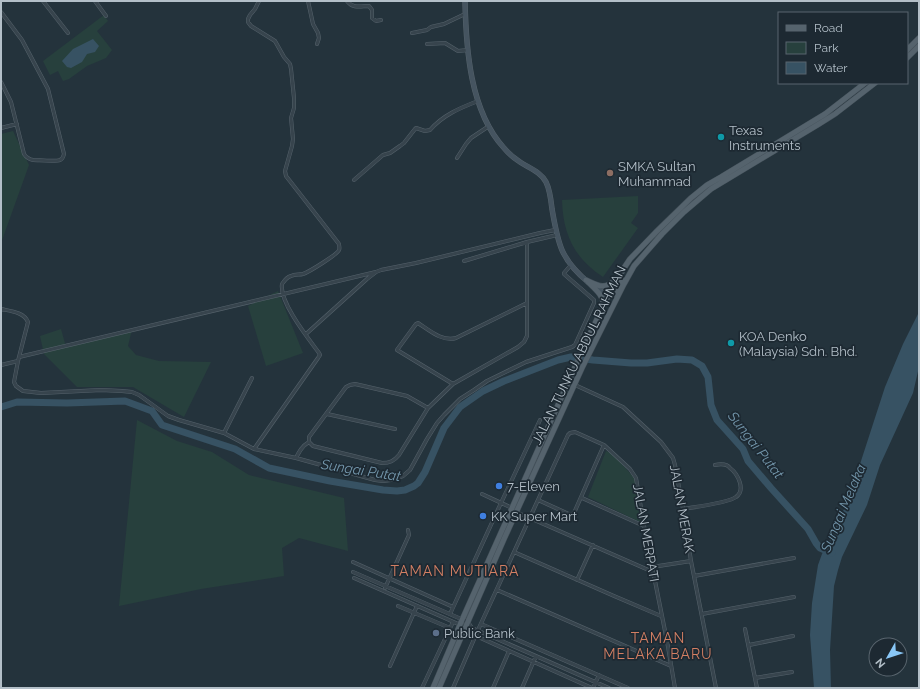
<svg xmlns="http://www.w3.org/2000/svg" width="920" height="689" font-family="Raleway,sans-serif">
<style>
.green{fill:#27403d}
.water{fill:#375263}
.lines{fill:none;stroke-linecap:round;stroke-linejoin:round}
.river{stroke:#375263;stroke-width:7}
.minor-casing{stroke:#55626b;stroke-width:4}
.secondary-casing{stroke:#55626b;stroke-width:5.5}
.primary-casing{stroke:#435059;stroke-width:6}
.minor{stroke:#37444d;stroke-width:3}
.secondary{stroke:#455460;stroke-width:4.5}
.primary{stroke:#55636d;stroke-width:5}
.culture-dot{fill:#0f9aa8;stroke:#1d2932;stroke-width:1.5}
.education-dot{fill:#8d6e63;stroke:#1d2932;stroke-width:1.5}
.shop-dot{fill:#3f7fe0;stroke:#1d2932;stroke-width:1.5}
.service-dot{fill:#5c6f8a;stroke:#1d2932;stroke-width:1.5}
.labels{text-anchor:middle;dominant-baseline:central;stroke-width:3.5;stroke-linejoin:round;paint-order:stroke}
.poi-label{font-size:13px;fill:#b3bfc8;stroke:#1d2932;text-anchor:start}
.street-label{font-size:13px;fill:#b3bfc8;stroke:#1d2932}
.water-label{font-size:14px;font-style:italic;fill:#7396ab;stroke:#1d2932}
.neighbourhood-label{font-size:14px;letter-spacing:1px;fill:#d37f63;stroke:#1d2932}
</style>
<rect width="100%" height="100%" fill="#24333c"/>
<path class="green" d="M104,15l4,6 -11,10 15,19 -6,8 -19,8 -18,13 -6,2 -5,-10 -8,4 -7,-14z
M13,131l16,34 -28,78v-109z
M638,196v17l-7,10 7,5 -35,49c-29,-19 -40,-43 -41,-77z
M278,291l25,62 -37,13 -18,-60z
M61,329l5,18 66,-18 -4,17 8,9 23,6 52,1 -27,55 -51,-30h-56l-33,-33 -4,-18z
M137,420l40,21 35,11 37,23 95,23 4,53 -49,-13 -17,10 2,28 -83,13 -82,17z
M606,451l7,3 23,26 6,43 -54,-26z"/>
<path class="water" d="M93,39l6,7 -4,6 -8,2 -5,8 -11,6 -4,-1 -5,-6 11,-12z
M919,312v55l-6,26 -33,72 -13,40 -25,52 -4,13 -4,16 -4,64 1,38h-17l-4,-53 2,-32 6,-38 4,-11 12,-23 15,-33 36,-111 18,-43z"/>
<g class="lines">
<path class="river" d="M1,407l16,-5 50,1 58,-2 27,10 10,14 73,24 34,19 61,13 53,9 14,1 8,-1 9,-4 4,-3 7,-11 19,-44 16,-21 23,-16 21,-10 54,-21 13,-3 22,3 38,3h16l30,-4 15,1 10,6 6,11 3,28 6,15 26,29 5,12 23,27 37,41 8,14 4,5 12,5"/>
<defs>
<path id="minor" d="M43,1l25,32
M95,1l11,15
M308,1l5,23 5,9 1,5 -2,6
M347,1c6,8 14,5 22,5l3,4v8l4,3 5,-1
M1,12l21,28 26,49 16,65c-1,3 -1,5 -4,6 -4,2 -22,0 -27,0 -5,-1 -7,-3 -9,-6l-13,-52 -10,-20
M412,33l15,-3 4,-3 13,-3 21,-10
M427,44l18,-1 13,8 10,-1
M1,128l16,-4
M457,158l9,-14 5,-6 18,-12
M354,180l29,-25 7,-2 10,-7 4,-3 11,-14 1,-1 9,3 5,-1c13,-15 30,-22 48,-29
M464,261l63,-19 30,-7
M1,309c9,2 23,3 27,13l-10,39 -4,21 2,4 7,5 18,2 60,-3 21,1 10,1 7,3 29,21 11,4 45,13 30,16 42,9 79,22 8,1 8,-1 12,-4 7,-6 17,-31 10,-16 7,-8 16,-16 14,-9 13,-9 39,-19 46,-15 3,-2 19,-42v-3l-30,-26v-1l7,-8
M306,334l61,-55 9,-7 5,-2 35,-7 124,-30 15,-3
M19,357l357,-85
M1,365l17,-4
M453,384l-56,-34 19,-26 2,-1c11,7 24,19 38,15l71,-35
M575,385l48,22 38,35 12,16 2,7 8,44 8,52 25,127
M327,414l68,15
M224,433l28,-55
M309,442l4,4 69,17c8,0 12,-2 17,-8l29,-47 25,-24 65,-37 6,-5 3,-6v-94
M309,442v-5l37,-50 4,-2 5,-1 52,12 21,12
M254,449l64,-91 2,-3 -1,-2c-11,-15 -40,-51 -37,-69 2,-3 5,-7 9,-8 4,-2 8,-1 12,-2 6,-2 35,-20 36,-24 1,-2 0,-4 0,-6l-53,-68 -1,-5 7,-25 1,-7 -2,-21 3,-10v-10l-3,-29 -1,-5 -6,-7 -9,-16 -24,-15 -3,-4v-3l2,-4 5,-6 4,-8
M296,458c3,-6 6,-12 13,-16
M482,494l30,14
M582,498l62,28
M538,500l33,15 3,-2 30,-68
M683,509c12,-2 45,-6 53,-12 10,-7 2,-23 -6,-29 -3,-4 -10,-4 -15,-3
M516,512l137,60
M514,552l100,44 47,20
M353,562l100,45
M652,567l39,-6
M353,572l115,50 4,6
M694,576l100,-18
M354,578l111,49 7,1 137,60
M577,580l16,-35
M385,588l24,-53 -1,-5
M497,590l174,76
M398,606l52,22
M450,614l51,-111 39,-83
M702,614l92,-17
M481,624l147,64
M745,629l12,59
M476,636l116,52
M749,645l44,-9
M390,666l27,-60
M755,678l37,-6
M422,688l31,-66
M453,688l25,-58 90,-195 2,-2 5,-1 29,13 26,24 6,9 8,48 23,115 8,47
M493,688l16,-37
M522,688l14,-32
M593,688l6,-13"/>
<path id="secondary" d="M465,1c1,48 5,110 39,147 5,6 10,10 16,14 9,6 21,10 26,20 4,8 5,18 6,27 6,34 8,50 37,74
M596,288l12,8"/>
<path id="primary" d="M907,50l12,-12
M907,58l12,-12
M586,280c13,6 18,10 29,0
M588,282c7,7 15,13 16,23
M608,296l6,-2 9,-14
M433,688l29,-68 125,-280 21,-44 16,-28 6,-9 26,-27 35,-34 16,-13 14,-8 104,-63 40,-31
M439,688l65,-149 78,-171 42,-84 10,-18 28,-32 22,-22 27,-23 108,-65 16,-10 40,-31"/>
</defs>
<use href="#minor" class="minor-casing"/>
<use href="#secondary" class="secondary-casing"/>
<use href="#primary" class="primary-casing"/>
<use href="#minor" class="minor"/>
<use href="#secondary" class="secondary"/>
<use href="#primary" class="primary"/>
</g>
<g class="culture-dot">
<circle cx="721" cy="137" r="4"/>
<circle cx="731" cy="343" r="4"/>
</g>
<circle class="education-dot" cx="610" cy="173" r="4"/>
<g class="shop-dot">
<circle cx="499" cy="486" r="4"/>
<circle cx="483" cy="516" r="4"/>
</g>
<circle class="service-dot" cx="436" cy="633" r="4"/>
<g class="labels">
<g class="poi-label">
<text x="729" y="130">Texas<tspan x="729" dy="15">Instruments</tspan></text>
<text x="618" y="166">SMKA Sultan<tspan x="618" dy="15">Muhammad</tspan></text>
<text x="739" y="336">KOA Denko<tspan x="739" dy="15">(Malaysia) Sdn. Bhd.</tspan></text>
<text x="507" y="486">7-Eleven</text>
<text x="491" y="516">KK Super Mart</text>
<text x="444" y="633">Public Bank</text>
</g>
<g class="street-label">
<text transform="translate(579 355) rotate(-64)">JALAN TUNKU ABDUL RAHMAN</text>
<text transform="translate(682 509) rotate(80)">JALAN MERAK</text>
<text transform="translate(646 533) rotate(80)">JALAN MERPATI</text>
</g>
<g class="water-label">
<text transform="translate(756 445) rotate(52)">Sungai Putat</text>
<text transform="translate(361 470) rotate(9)">Sungai Putat</text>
<text transform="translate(843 508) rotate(-67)">Sungai Melaka</text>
</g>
<g class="neighbourhood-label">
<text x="455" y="571">TAMAN MUTIARA</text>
<text x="658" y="638">TAMAN<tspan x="658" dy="16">MELAKA BARU</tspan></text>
</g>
</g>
<rect width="920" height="689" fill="none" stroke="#b3bfc8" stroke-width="4"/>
<rect x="778" y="12" width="130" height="72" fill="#1d2932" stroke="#59656e"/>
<rect x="786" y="25" width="20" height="6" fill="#55636d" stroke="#59656e"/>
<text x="814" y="32" font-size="12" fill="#b3bfc8">Road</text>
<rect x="786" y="42" width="20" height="12" fill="#27403d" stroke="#59656e"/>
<text x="814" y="52" font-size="12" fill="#b3bfc8">Park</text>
<rect x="786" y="62" width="20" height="12" fill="#375263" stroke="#59656e"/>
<text x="814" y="72" font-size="12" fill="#b3bfc8">Water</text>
<g transform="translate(888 657) rotate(231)"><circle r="19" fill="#1d2932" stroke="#59656e"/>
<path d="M0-3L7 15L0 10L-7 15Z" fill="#89c7f7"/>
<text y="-6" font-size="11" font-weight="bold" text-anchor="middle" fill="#b3bfc8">N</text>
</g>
</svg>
